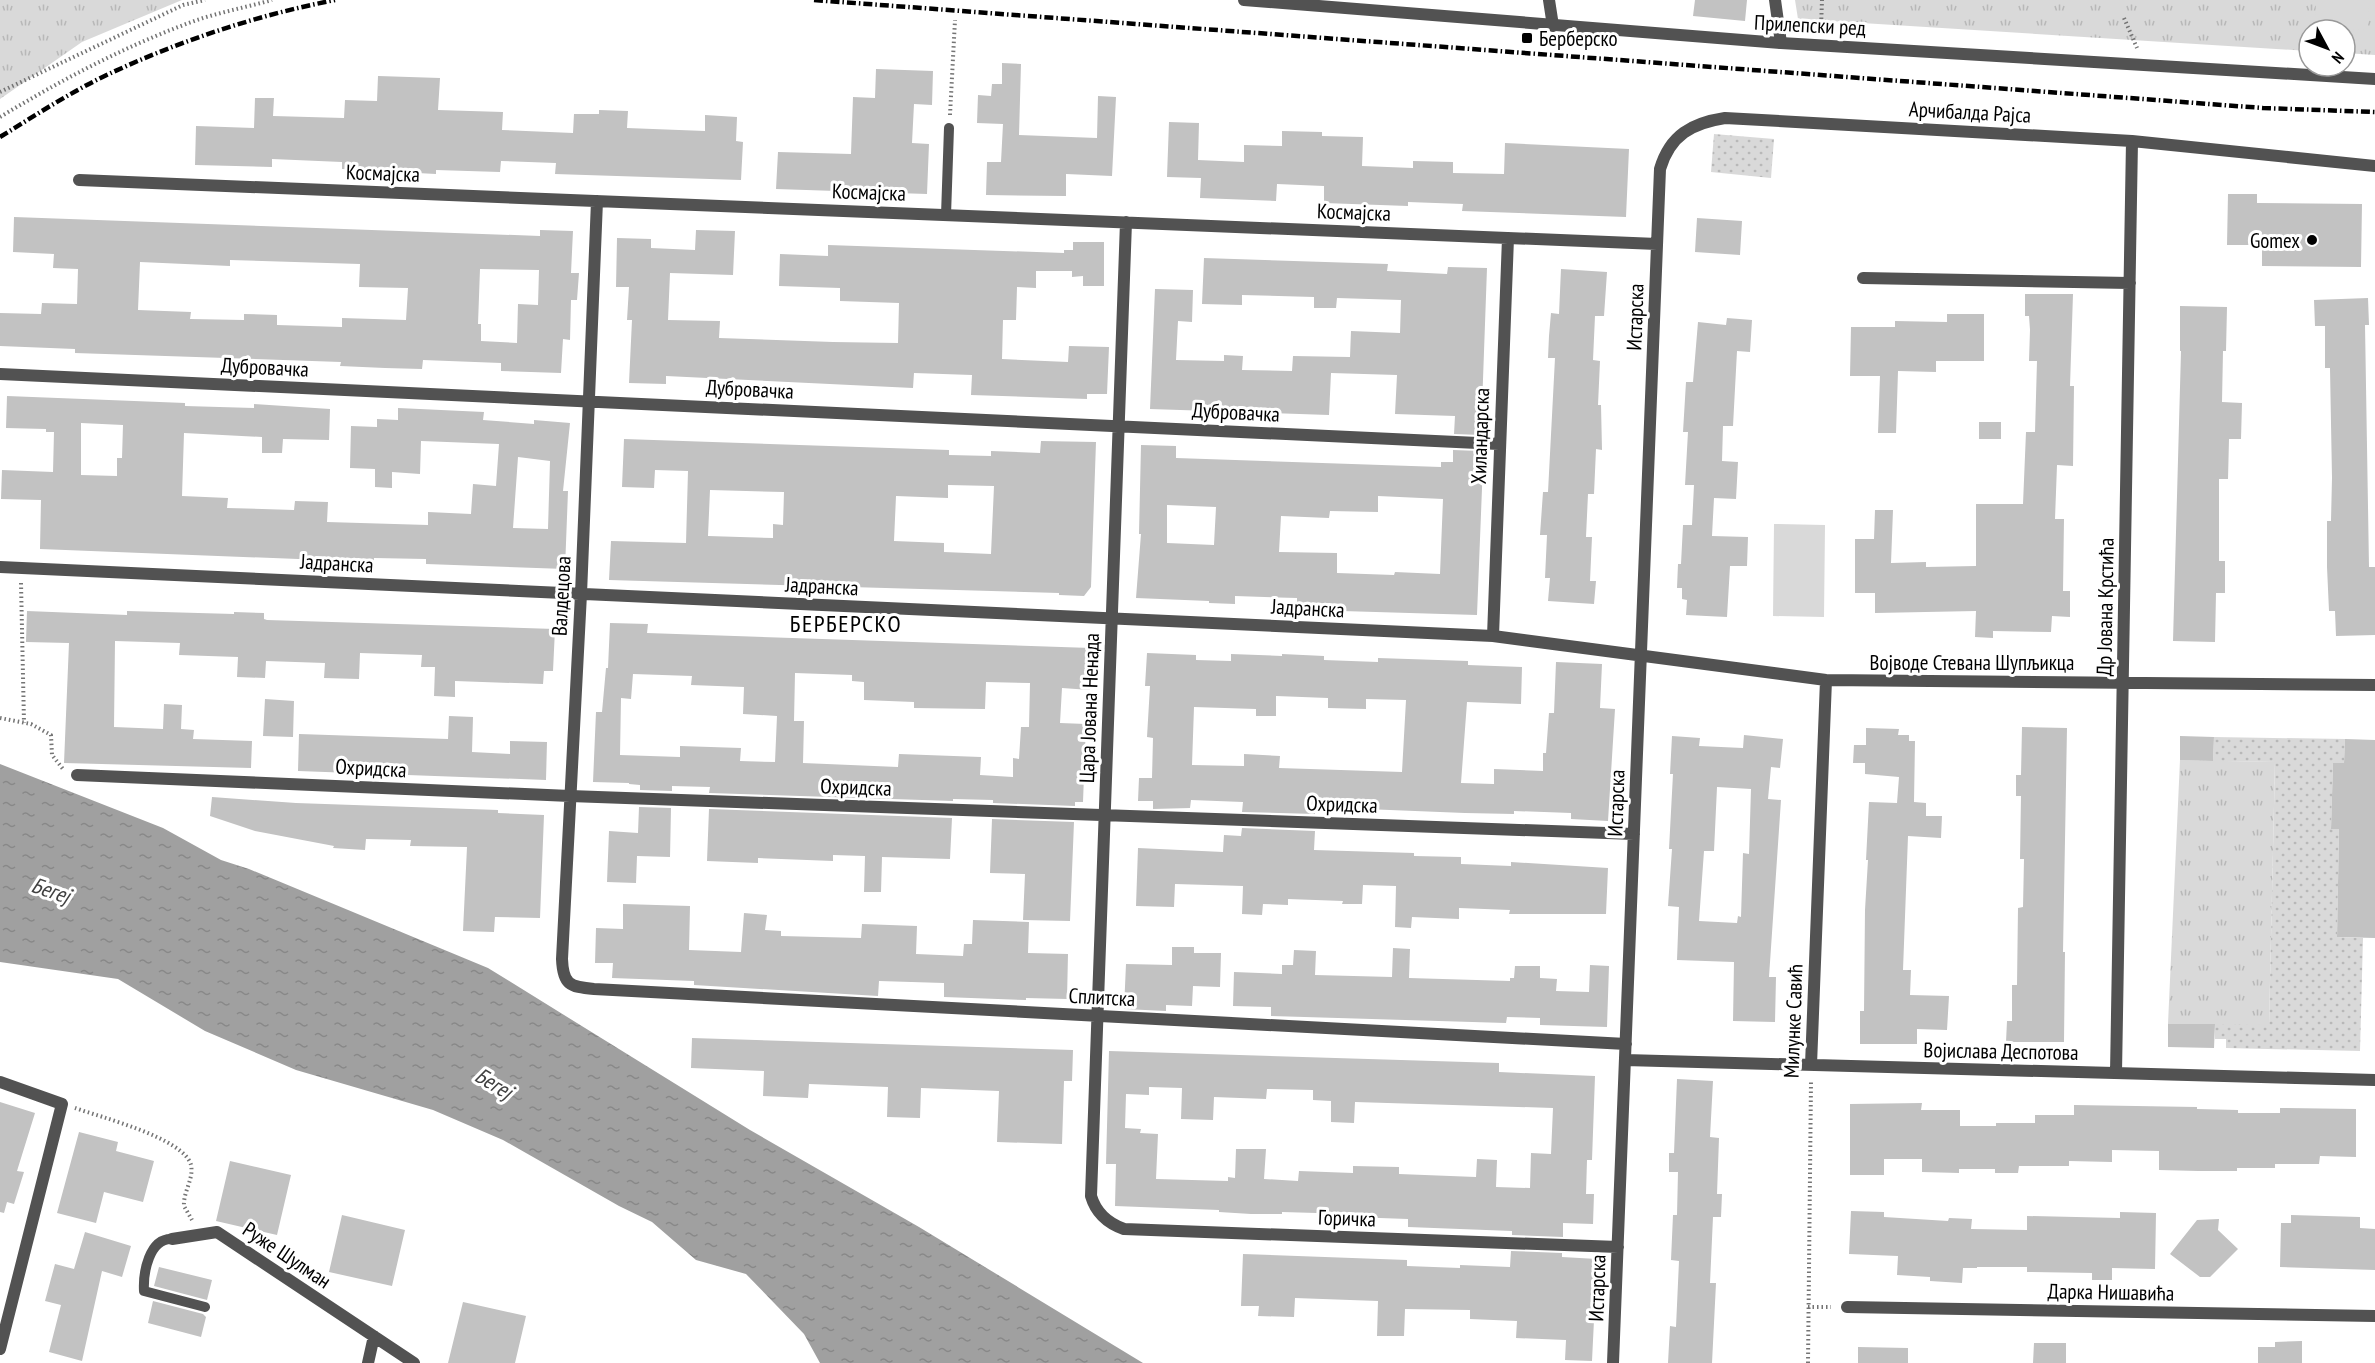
<svg xmlns="http://www.w3.org/2000/svg" width="2375" height="1363" font-family="'PT Sans Narrow',sans-serif">
<style>
.grass{fill:url(#grass-tufts)}
.park{fill:url(#park-dots)}
.pitch{fill:#d9d9d9}
.water{fill:url(#water-ripples)}
.building{fill:#c2c2c2;fill-rule:evenodd}
.lines{fill:none;stroke-linecap:round;stroke-linejoin:round}
.path{stroke:#747474;stroke-width:4;stroke-dasharray:1.5 3;stroke-linecap:butt}
.service{stroke:#525252;stroke-width:10}
.minor{stroke:#525252;stroke-width:12}
.tertiary{stroke:#525252;stroke-width:12}
.rail{stroke:#000;stroke-width:4.5;stroke-dasharray:9 3 1.5 3;stroke-linecap:butt}
.poi-dot{fill:#000;stroke:#fff;stroke-width:2}
.labels{text-anchor:middle;dominant-baseline:central;stroke-width:6;stroke-linejoin:round;paint-order:stroke}
.street-label{font-size:21px;fill:#000;stroke:#fff}
.poi-label{font-size:21px;fill:#000;stroke:#fff;text-anchor:start}
.water-label{font-size:22px;font-style:italic;fill:#414141;stroke:#fff}
.quarter-label{font-size:24px;letter-spacing:1.5px;fill:#000;stroke:#fff}
</style>
<defs>
<pattern id="grass-tufts" width="24" height="20" patternUnits="userSpaceOnUse" patternTransform="scale(1.5)"><rect width="24" height="20" fill="#d9d9d9"/><path d="M3 7l-1-3M5 7V3M7 7l1-3M15 17l-1-3M17 17v-4M19 17l1-3" fill="none" stroke="#b8b8b8"/></pattern>
<pattern id="park-dots" width="8" height="8" patternUnits="userSpaceOnUse" patternTransform="scale(1.5)"><rect width="8" height="8" fill="#d9d9d9"/><path d="M2 2h.1M6 6h.1" fill="none" stroke="#b8b8b8" stroke-width="1.8" stroke-linecap="round"/></pattern>
<pattern id="water-ripples" width="26" height="14" patternUnits="userSpaceOnUse" patternTransform="scale(1.5)"><rect width="26" height="14" fill="#a0a0a0"/><path d="M2 4q2-2 4 0t4 0M15 11q2-2 4 0t4 0" fill="none" stroke="#888"/></pattern>
</defs>
<rect width="100%" height="100%" fill="#fff"/>
<path class="grass" d="M0,0h182l-100,42 -82,57z
M1795,0h580v55l-30,-2v-23h-36v21l-511,-32z
M2180,760l95,2 -6,264 -101,-2z"/>
<path class="park" d="M1714,134l60,5 -3,39 -60,-6z
M2214,737l131,2 -1,24h-11l-2,66h8l-2,108 26,1 -3,113 -134,-3v-9h-11v-15l54,1 6,-263 -62,-1z"/>
<path class="pitch" d="M2316,0h53l-1,30 -53,-3z
M1774,524l51,1 -1,92 -51,-1z"/>
<path class="water" d="M0,764l163,64 58,32 28,9 239,99 262,162 169,97 224,136h-323l-16,-29 -58,-60 -50,-14 -44,-38 -33,-16 -116,-66 -70,-30 -137,-40 -91,-39 -87,-52 -118,-17z"/>
<path class="building" d="M1695,0h52l-2,21 -52,-5z
M1002,63l19,1 -2,71 78,3 1,-42 18,1 -4,79 -46,-2v22l-80,-1 1,-33h14l2,-38 -26,-1 1,-28 13,1 1,-12h10z
M876,69l57,2 -1,34 -18,-1 -2,39 17,1 -2,50 -151,-5 2,-37 73,2 2,-57 22,1z
M378,76l62,2 -2,32 65,2 -1,18 71,3 1,-19h25v-4l29,1 -1,17 78,3v-16l32,2 -1,24 7,1 -2,38 -186,-6 1,-11 -55,-2 -1,11 -64,-2v4l-94,-5v-7l-70,-3v8l-77,-2 1,-39 58,2 1,-30h19l-1,18 71,2 1,-18 32,1z
M1169,122l30,1 -1,37 46,2v-17l38,1v-15l40,1v4l41,1 -1,29 51,2v-7l40,1v11l51,1 1,-31 124,6 -3,68 -164,-6 1,-7 -55,-2v4l-84,-3v-17l-47,-2 -1,17 -76,-3 1,-20 -34,-1z
M2228,194h29v9l105,1 -1,63 -99,-1v-21h-35z
M14,217l526,19v-6l33,1 -2,42h8l-2,27h-6l-1,40 -7,-1 -2,34 -60,-2v-8l-78,-3 -1,9 -37,-1 -45,-2 1,-4 -266,-9v-4l-75,-3v-33l41,1 1,-11 35,1 1,-35 -25,-1 1,-14 -41,-2zM230,260l130,4 -1,23 49,1 -2,32 -64,-2v9l-65,-2v-10l-33,-1v6l-54,-1 1,-7 -53,-2 2,-48 90,4zM480,269l59,1 -1,35 -20,-1 -1,39 -36,-2v-17h-3z
M1697,218l45,3 -2,34 -45,-3z
M696,230l39,1 -2,44 -63,-2 -2,47 52,1 -1,17 114,4 65,1 1,-40 -59,-2v-13l-61,-2 1,-32 48,2v-11l236,8v-3h9v-8h31v44h-21v-10l-11,1v-6h-36v17l-19,-1 -1,33h-13l-1,39 66,3 1,-16 40,1 -2,47h-20v5l-116,-4 1,-20 -58,-2 -1,15 -247,-12v8l-37,-1 3,-63h-5l2,-33h-13l1,-49 34,1v9l44,2z
M1204,258l184,6 -1,7 60,3 1,-7 39,1 -6,167 -27,-1 1,-18 -60,-2 2,-39 -66,-2 -2,42 -179,-6 5,-120 38,1 -1,32 -14,-1 -2,39 48,1v-6l19,1 -1,14 50,1 1,-15 57,1 1,-26 49,2 1,-33 -64,-2 -1,10h-22v-11l-72,-2v10l-40,-1z
M1561,269l46,3 -3,44h-9l-2,44 7,1 -2,44h3l1,45 -6,-1 -2,45h-6l-2,43h6l-2,44h6l-2,23 -46,-3 2,-23h-5l2,-43h-7l3,-43h5l7,-134h-7l1,-22 2,-23 8,1z
M2025,294h48l-3,92h4l-1,80 -16,-1 -2,54h9l-1,72h7v26l-18,-1 -1,16 -58,-1v7l-18,-1 1,-26 -101,2v-20h-20v-54h19l1,-29h18l-2,53 35,-1v5l50,-1v-62h47l3,-72h9l2,-71h-8l1,-31 -1,-14h-4z
M2368,298l1,27h-4l4,242h6v68l-39,1 -1,-25h-6l-2,-44v-46h4l1,-43 -2,-110h-5v-42h-10l-1,-26z
M2180,306l47,1 -1,44h-3l-1,51 20,1 -1,36h-12l-1,40h-9v82h6v32h-9l-1,49 -42,-1 8,-290h-1z
M1947,314h37v47h-48v11l-38,-1 -2,62h-18l2,-57h-30l1,-49h44v-6l52,1z
M1727,318l25,2 -2,32 -13,-1 -4,75h-10l-1,35 16,1 -2,37 -22,-1 -2,38 36,1 -1,29h-17l-3,51 -41,-2 1,-15 -5,-1v-11h-5l1,-24h3l2,-39h9l2,-40h-9l3,-53h-5l3,-50h7l5,-60 28,3z
M7,396l178,7v3l69,2v-4l76,5 -1,31 -46,-1 -1,14h-20v-16l-78,-4 -2,63 46,2 -1,10 67,2 1,-9 33,1 -1,20 101,3v-13l43,2 2,-30 23,2 3,-42 -78,-3 -1,33 -28,-2v16l-17,-1v-18l-25,-1 1,-42 26,1v-8l21,1v-12l86,4 -1,8 51,4v-4l36,3 -7,68h5l-3,78 -139,-5v-5l-52,-1v4l-334,-13 1,-49 -40,-1 1,-29 51,2 1,-40h-8v-3l-40,-1zM81,423l42,2 -1,33h-5v18l-36,-1zM518,457l32,4 -2,68 -35,-1z
M1979,422h22v17h-22z
M624,439l325,11v5l42,1v-5l49,2 1,-12 55,1 -5,145 -7,9 -25,-1v-2l-450,-13 2,-39 75,2 2,-72 -33,-1 -1,18 -32,-1zM948,485l46,1 -3,68 -47,-2v-9l-50,-2 2,-45 52,2zM710,490l74,2 -1,33 -10,-1v14l-65,-2z
M1141,445l35,1v12l265,9v-5h12v-12l27,1v12h3l-6,152 -135,-4v-6l-45,-2v-5l-62,-2v8l-26,-1v-2l-73,-3 5,-64h-2zM1378,496l65,3 -3,75 -45,-2 -1,3 -57,-2v-20l-58,-1 2,-36 48,2 1,-7 48,1zM1167,505l49,2 -2,38 -47,-2z
M27,611l100,4v-4l107,3v-2l30,1v6l3,1 288,9 -2,42h-9l-1,13 -88,-3v16l-21,-1 1,-29h-14l1,-12 -62,-2 -1,26 -35,-1 1,-15 -59,-2 -1,17 -28,-1 1,-20 -59,-2 1,-12 -65,-2 -1,86 49,2 1,-25 18,1 -1,24 13,1 -1,9 59,2 -1,27 -187,-5 5,-120 -43,-1z
M610,623l38,1 -1,9 444,15 -1,42 -28,-2 -2,35 26,1 -3,78h-8v4l-82,-3v-3l-40,-1v2l-244,-8 1,-6 -38,-1v5l-32,-1v-5l-11,-1v-1l-36,-1 3,-70h6l4,-44h2zM795,673l57,2v6l12,1v18l50,2v6l71,1 1,-27 44,1 -1,44h-8l-2,32 -6,-1v19l-33,-2 1,-18 -82,-3 -1,13 -95,-4 1,-42h-10zM633,674l59,2 -1,9 53,2 -1,27 34,2 -2,46 -35,-1 1,-13 -61,-2v11l-60,-2 1,-57 10,1z
M1147,653l49,2v5l35,1v-7l51,2v-2l42,2v4l54,2v-4l90,3v4l54,2 -1,37 -54,-2 -6,81 33,1v-15l49,2v-18h3l3,-40h5l2,-51 46,2 -2,44 15,1 -7,112 -37,-2v-6l-57,-2v3l-49,-1 -150,-6v7l-73,-2 1,-10 -52,-2 -1,8 -37,1v-8h-15l1,-23h13l1,-40 -6,-1 3,-51h-5zM1276,696l52,2v10l38,1v-10l40,1 -4,72 -123,-4 1,-12 -36,-2v12l-52,-1 2,-58 62,2v7h20z
M265,699l29,2 -1,36 -30,-1z
M449,716l24,1 -1,35 38,2v-13l37,1 -1,38 -248,-9 1,-37 149,5z
M2022,727l45,1 -4,224h2l-1,90h-58l1,-21h5v-36h5l1,-77 5,-1 1,-48h-4l1,-63h-5v-21h5z
M1866,728l33,1 -1,6h11v6h6l-1,61 12,1v13h16l-1,22 -33,-2 -5,134h8l-1,25 39,1 -2,34 -30,-1v15h-57v-33h4l1,-101 3,-50h-2l3,-58 28,1 2,-26 -34,-3v-11h-12l1,-18h12z
M1744,735l39,4 -3,29 -9,-1 -3,32 13,1 -12,177h7l-1,45 -42,-1 1,-59 -57,-2 2,-53 -11,-1 4,-57h-3l4,-75h-3l2,-38 28,2 -1,8 44,2zM1717,787l34,2 -2,65 -6,-1 -2,64 -3,-1 -1,7 -38,-2 5,-70h10z
M2180,736l34,1 -1,24 -33,-1z
M2345,739l30,1v198l-38,-1 2,-108h-8l2,-66h11z
M212,797l84,6 202,7v3l46,2 -4,103 -45,-1 -1,15 -31,-1 4,-84 -57,-1 1,-6 -45,-1 -1,11 -32,-2 1,-2 -79,-15 -45,-15z
M639,807l32,1 -1,49 -33,-1 -1,27 -29,-1 2,-51 29,2z
M709,809l243,9 -2,41 -68,-2 -1,35h-17l1,-36 -32,-1v6l-75,-3v5l-51,-2z
M992,819l82,3 -4,99 -47,-1 2,-46 -35,-1z
M1242,828l73,3 -1,19 100,3v3l47,1v7l50,2v-4l97,6 -2,46h-97l1,-4 -51,-2v11l-47,-2 -1,11 -16,-1 1,-41 -33,-1 -1,19h-20l1,-3 -55,-2v6l-25,-1 -1,11 -20,-1 1,-28 -68,-2 -1,23 -38,-1 2,-58 85,4 1,-17 17,1z
M623,904l67,2 -1,44 52,2 3,-39 23,2 -2,15 16,1v5l80,2 1,-14 55,2 -1,28 47,2 1,-12h8l1,-24 56,2 -1,31 40,1 -1,45 -41,-1v2l-82,-3v-14l-65,-2 -1,15 -184,-11v-4l-82,-3 1,-15h-18l1,-35 27,1z
M1172,947h22v6h27l-1,34 -27,-1 -1,20 -26,-1v6l-42,-2 2,-45 46,1z
M1393,948l17,1 -1,29 101,3v-3h4l1,-12h25v12l17,1 -1,12 33,1 1,-27 19,1 -2,61 -67,-2v-7l-33,-1 -1,6 -235,-7v-9l-38,-1 1,-34 48,2v-9h11l1,-15 22,1 -1,24 77,2z
M2168,1024h47l-1,24 -46,-1z
M692,1038l381,12 -1,31h-8l-2,63 -65,-2 2,-51 -78,-3 -1,30 -33,-1 1,-30 -79,-3 -1,14 -45,-2 1,-25 -73,-3z
M1109,1051l390,12v9l96,4 -3,84h-5l-1,34h8l-1,30 -30,-1v14l-51,-2v-4l-104,-4v-8l-57,-2v-3l-69,-2v2h-31l-32,-2v-2l-104,-4 1,-42h-10zM1149,1087l33,1 -1,31 32,1 1,-23 52,2 1,-10 46,1v10l18,1v21l23,1 1,-21 198,6 -2,46 -20,-1 -1,35 -34,-1 1,-27 -20,-1 -1,18 -77,-3v-7l-46,-1v7l-54,-2 -1,10 -34,-2 2,-30h-30l-1,29 -7,-1v4l-72,-2 2,-45 -18,-1 1,-4 -16,-1 1,-34 23,1z
M1677,1079l36,2 -3,56 9,1 -2,56h5l-1,23h-8l-3,66h6l-4,80h-44l2,-37 6,1 3,-66 -8,-1 2,-45h4l1,-43h-9v-19h5z
M0,1102l35,11 -18,58 7,1 -10,32 -7,-2 -3,11 -4,-1z
M1922,1103l-1,7h39v16h36v-3h39v-8h39v-10l123,2v2l41,1v3h42v-5l76,1v48l-36,-1 -1,8h-44v4h-38v3h-39l-39,-1v-19l-47,-1v12l-43,-1v5h-50l-1,7h-23v-4h-36v4l-37,-1v-13h-38v16h-34v-71z
M79,1132l39,10 -2,9 38,10 -11,41 -39,-10 -8,31 -39,-10z
M230,1161l61,14 -14,60 -61,-14z
M1851,1211l33,1v5l64,4 1,-3 23,1 -1,10 56,1v-14l93,2v-6l36,1 -1,56 -43,-1v12h-20v-7l-65,-1v-5h-50v1h-14l-1,15 -32,-2v-4l-33,-2 1,-19 -49,-2z
M342,1215l63,15 -13,56 -63,-14z
M2291,1215l69,2v11l15,1v41l-95,-3 1,-44h10z
M2219,1219l-1,11 20,19 -28,28h-10l-30,-23 27,-34z
M85,1232l46,14 -9,31 -20,-6 -20,90 -33,-9 12,-47 -16,-4 10,-37 19,5z
M1511,1251l51,2v4l35,2 -5,102 -27,-1 1,-20 -50,-2 1,-17 -47,-2v-9l-65,-1 -1,27h-27l1,-35 -83,-3 -1,19 -36,-1 1,-10h-18l2,-52 164,6v6l53,2v-3l50,2z
M159,1267l53,13 -5,20 -53,-14z
M153,1301l50,13 3,3 -5,20 -53,-14z
M463,1302l63,14 -11,47h-67z
M2302,1341v22h-44v-16h17v-5z
M2034,1343h32v20h-33z
M1858,1347l50,1v15h-50z"/>
<g class="lines">
<path class="path" d="M2124,18l13,30
M1821,28l1,-28
M0,92l183,-87 22,-5
M950,115l5,-95
M0,117c63,-38 127,-72 197,-97 24,-8 50,-13 75,-20
M21,583l3,140
M0,718l31,6 20,11 1,20 11,14
M75,1108c25,9 109,30 116,57 3,14 -8,27 -7,41l8,14
M1808,1307h23
M1808,1363l3,-282"/>
<path class="service" d="M946,215l3,-87
M172,1239c-23,-1 -29,34 -28,52l61,16"/>
<path class="minor" d="M1549,0l4,26
M1775,0l6,43
M79,180l1578,64
M597,201l-16,393 -19,365c1,25 7,28 32,30l1032,55
M1126,222l-35,974c5,17 16,27 33,33l494,18
M1863,278l267,5
M0,374l1499,70
M0,567l1493,69 333,44 549,5
M1493,636l15,-398
M77,775l493,21 1064,38
M1625,1060l750,20
M1811,1065l15,-385
M2116,1073l16,-932
M0,1082l62,22 -62,245
M172,1239l45,-7 197,131
M1847,1307l528,9
M368,1363l6,-27
M1613,1363l47,-1194c10,-34 32,-46 65,-51l407,23 243,25"/>
<path class="tertiary" d="M1244,0l537,43 594,36"/>
<path class="rail" d="M814,0l1449,108 112,4
M0,137c36,-22 72,-46 111,-64 71,-33 147,-58 224,-73"/>
</g>
<g class="poi-dot">
<rect x="1521" y="32" width="12" height="12" rx="3"/>
<circle cx="2312" cy="240" r="6"/>
</g>
<g class="labels">
<g class="street-label">
<text transform="translate(1810 25) rotate(3)">Прилепски ред</text>
<text transform="translate(1970 112) rotate(3)">Арчибалда Рајса</text>
<text transform="translate(383 173) rotate(2)">Космајска</text>
<text transform="translate(869 192) rotate(2)">Космајска</text>
<text transform="translate(1354 212) rotate(2)">Космајска</text>
<text transform="translate(1635 317) rotate(-88)">Истарска</text>
<text transform="translate(265 367) rotate(3)">Дубровачка</text>
<text transform="translate(750 389) rotate(3)">Дубровачка</text>
<text transform="translate(1236 412) rotate(3)">Дубровачка</text>
<text transform="translate(1480 436) rotate(-88)">Хиландарска</text>
<text transform="translate(337 563) rotate(3)">Јадранска</text>
<text transform="translate(822 586) rotate(3)">Јадранска</text>
<text transform="translate(561 596) rotate(-87)">Валдецова</text>
<text transform="translate(2105 607) rotate(-89)">Др Јована Крстића</text>
<text transform="translate(1308 608) rotate(3)">Јадранска</text>
<text x="1972" y="662">Војводе Стевана Шупљикца</text>
<text transform="translate(1089 708) rotate(-88)">Цара Јована Ненада</text>
<text transform="translate(371 768) rotate(3)">Охридска</text>
<text transform="translate(856 787) rotate(2)">Охридска</text>
<text transform="translate(1616 803) rotate(-88)">Истарска</text>
<text transform="translate(1342 804) rotate(2)">Охридска</text>
<text transform="translate(1102 997) rotate(3)">Сплитска</text>
<text transform="translate(1793 1021) rotate(-88)">Милунке Савић</text>
<text transform="translate(2001 1051) rotate(1)">Војислава Деспотова</text>
<text transform="translate(1347 1218) rotate(2)">Горичка</text>
<text transform="translate(287 1255) rotate(34)">Руже Шулман</text>
<text transform="translate(1597 1288) rotate(-88)">Истарска</text>
<text transform="translate(2111 1292) rotate(1)">Дарка Нишавића</text>
</g>
<g class="poi-label">
<text x="1539" y="38">Берберско</text>
<text x="2300" y="240" text-anchor="end">Gomex</text>
</g>
<g class="water-label">
<text transform="translate(51 890) rotate(19)">Бегеј</text>
<text transform="translate(494 1083) rotate(31)">Бегеј</text>
</g>
<g class="quarter-label">
<text x="846" y="623">БЕРБЕРСКО</text>
</g>
</g>
<g transform="translate(2327 48) rotate(131)"><circle r="28" fill="#ffffff" stroke="#999999" stroke-width="1.5"/>
<path d="M0-4.5L10 22L0 15L-10 22Z" fill="#000000"/>
<text y="-9" font-size="16" font-weight="bold" text-anchor="middle" fill="#000000">N</text>
</g>
</svg>
